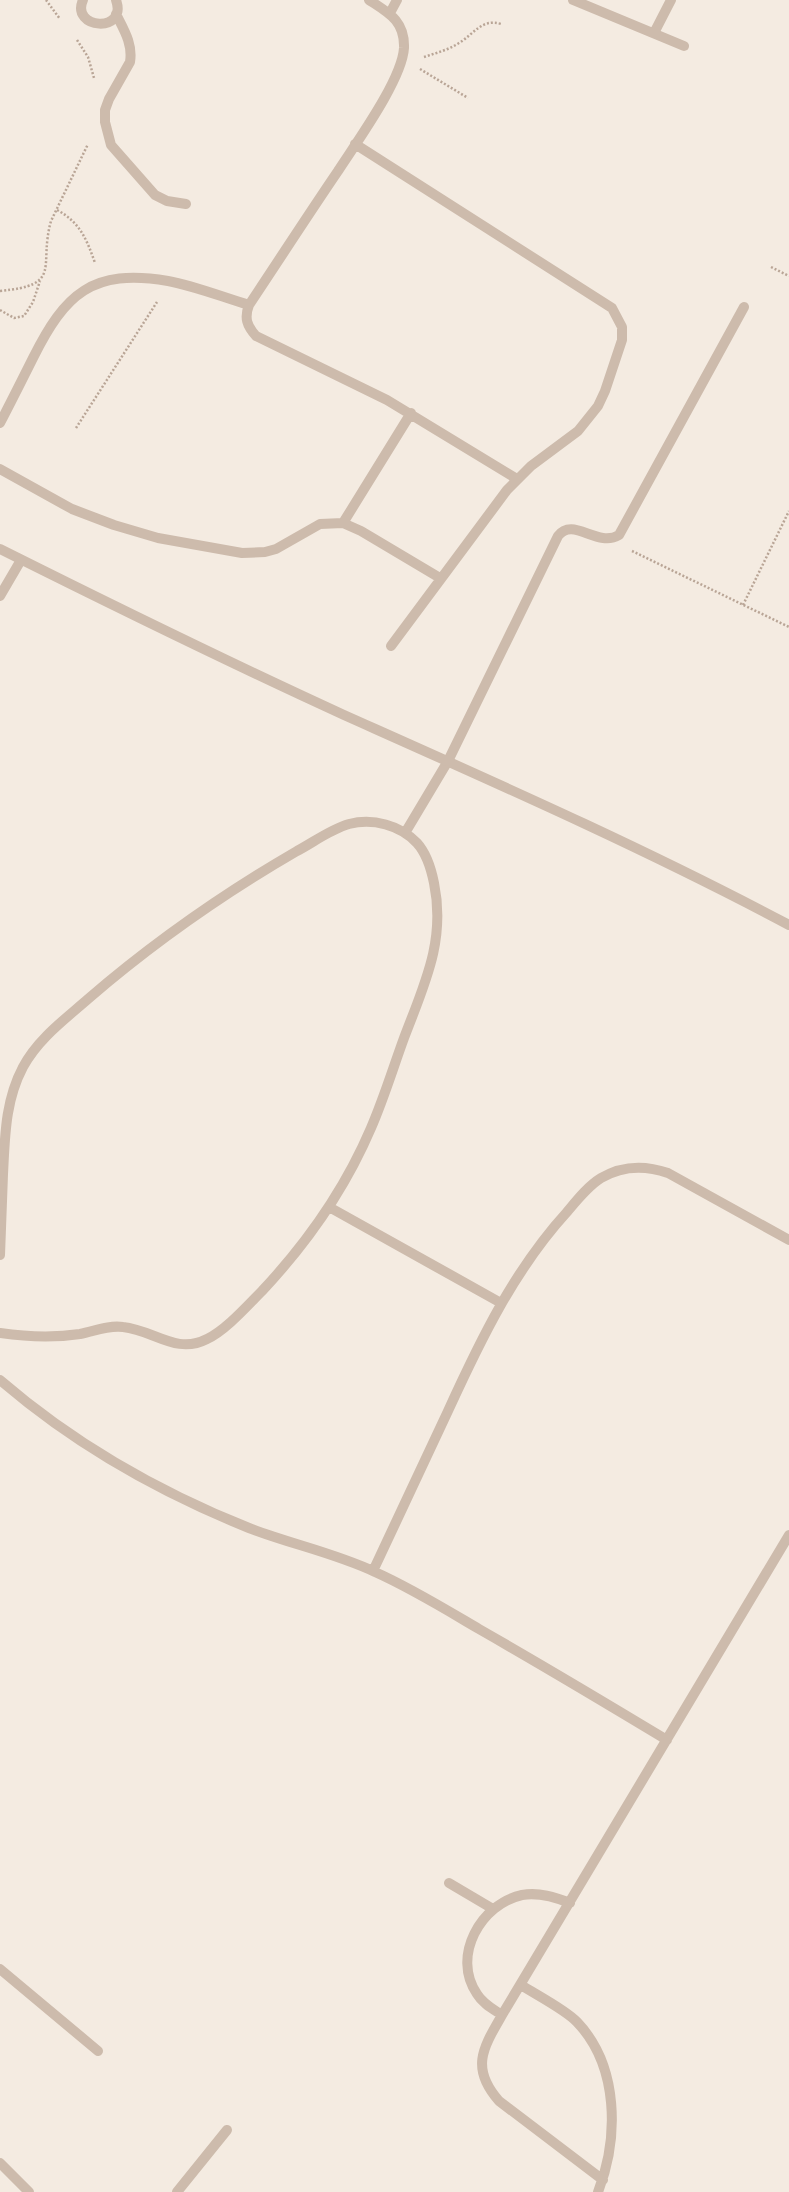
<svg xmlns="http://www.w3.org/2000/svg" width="789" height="2192" font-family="'Exo 2',sans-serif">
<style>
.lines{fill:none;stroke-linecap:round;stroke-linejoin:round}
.path{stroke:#b9a596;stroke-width:2.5;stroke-dasharray:2 2;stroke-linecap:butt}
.service{stroke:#cdbbac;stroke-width:10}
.minor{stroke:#cdbbac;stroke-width:10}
</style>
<rect width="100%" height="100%" fill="#f4ebe1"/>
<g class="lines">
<path class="path" d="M46,0l14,19
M77,40l11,17 6,21
M424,57c12,-4 24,-7 35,-14 15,-9 23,-25 42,-19
M420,69l48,29
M57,210c23,12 30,30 38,53
M771,267l18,9
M0,291c64,-6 38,-24 51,-70l37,-77
M0,310l14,8 10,-2 9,-14 7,-21
M76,428l81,-126
M632,551l157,76
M743,605l46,-94"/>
<path class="service" d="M83,0c-13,29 45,34 33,0
M369,0c20,13 36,21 35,48 -2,32 -48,95 -66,123 -30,44 -59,89 -89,134 -5,13 -2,21 7,31l131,64 130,79
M573,0l111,46
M390,13l7,-13
M116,14c8,16 17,30 14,48l-21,37 -4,11v12l6,23 44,50 12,6 19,3
M654,33l17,-33
M355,144l257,164 10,19v13l-17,51 -7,15 -20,25 -47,35 -24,24 -116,156
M0,423c11,-21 22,-43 33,-65 32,-64 59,-90 135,-77 27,5 54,16 81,24
M0,469l72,40 42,16 44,13 84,15 23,-1 11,-3 44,-25 23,-1 18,8 79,47
M343,523l68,-110
M0,596l21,-36
M405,833l43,-72 110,-225c15,-20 39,12 61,-1l125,-228
M329,1207l172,96
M0,1255c1,-27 2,-54 3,-81 2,-37 2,-73 20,-107 15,-28 41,-47 65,-68 65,-56 135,-105 209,-148 17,-9 34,-22 52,-27 24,-6 51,1 68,19 10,11 14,25 17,40 12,58 -10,102 -30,155 -11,30 -20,60 -33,90 -26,61 -64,115 -109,163 -15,15 -36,39 -55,48 -31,16 -53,-9 -84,-12 -15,-2 -28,4 -43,7 -26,4 -53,3 -80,-1
M0,1380c73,63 159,112 249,148 41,16 86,25 126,44 36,16 70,37 104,57 63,36 125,73 188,111
M373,1571c25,-53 50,-106 75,-160 32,-70 66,-141 119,-199 10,-12 21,-26 34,-34 22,-13 44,-13 67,-5l121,67
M449,1883l44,26
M0,1969l98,82
M521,1985c14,9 45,25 56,37 42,44 42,116 21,170
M502,2015c-9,-6 -19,-11 -25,-21 -26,-38 4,-90 45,-99 17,-3 33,2 48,8
M603,2180l-104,-79c-29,-33 -16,-53 3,-86l287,-480
M177,2192l50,-62"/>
<path class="minor" d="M0,549c114,57 228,113 344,166 150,67 300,133 445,210
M0,2163l29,29"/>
</g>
</svg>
